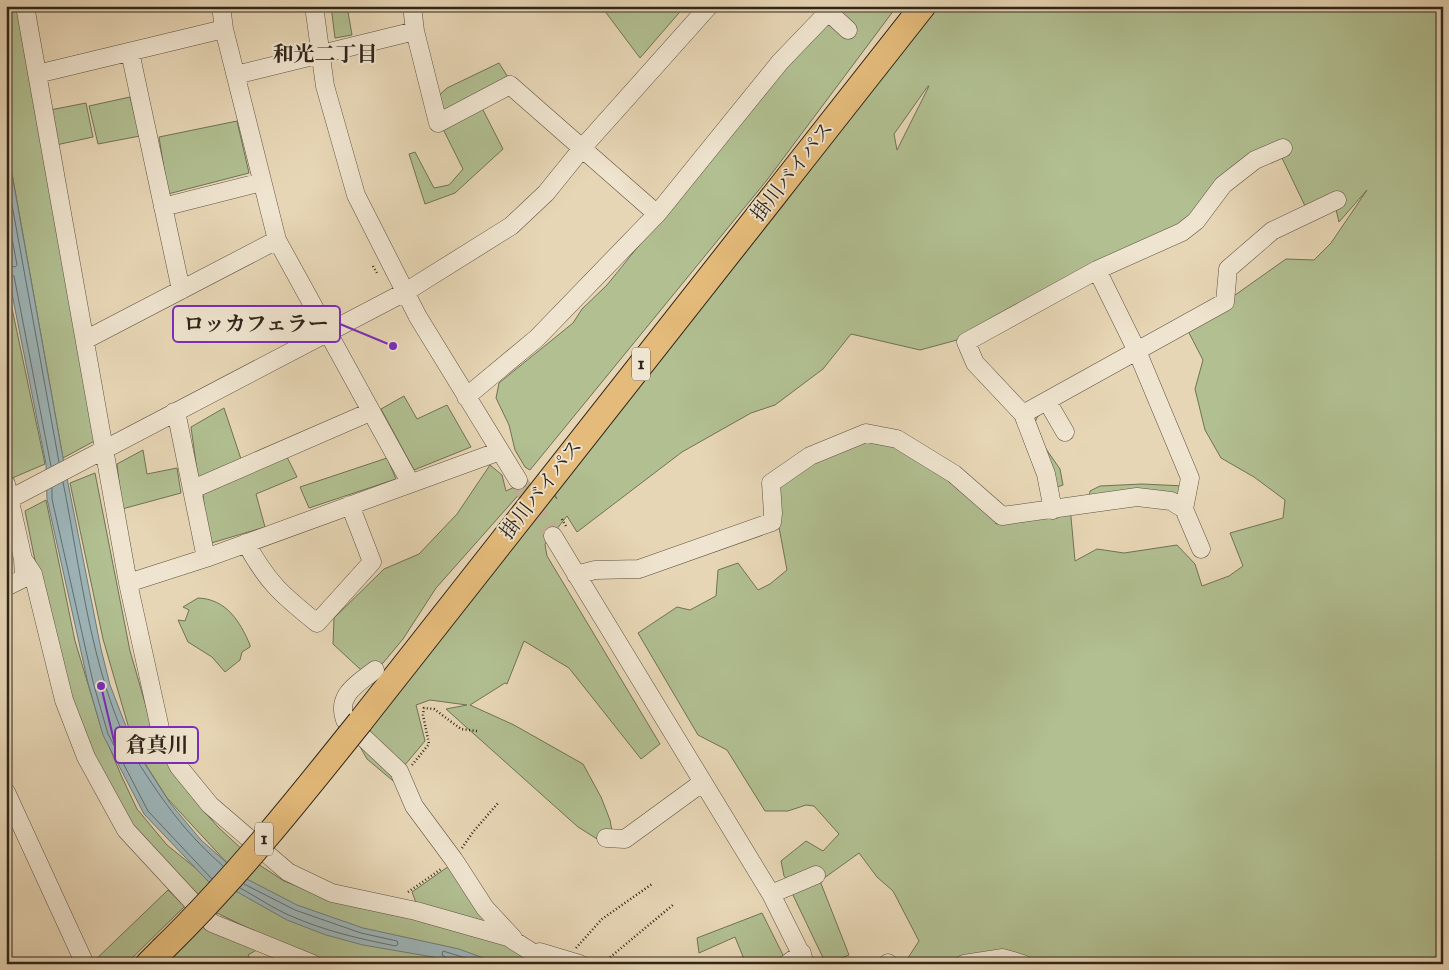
<svg xmlns="http://www.w3.org/2000/svg" width="1449" height="970" font-family="'IM FELL English','Noto Serif JP',serif">
<style>
.green{fill:#b1bf91;stroke:#707256;fill-rule:evenodd}
.water{fill:#9db6ba;stroke:#717c7a}
.lines{fill:none;stroke-linecap:round;stroke-linejoin:round}
.shore{stroke:#666e6a;stroke-width:1}
.minor-tunnel{stroke:#c2b396;stroke-width:18;stroke-dasharray:18 9;stroke-linecap:butt}
.minor-casing{stroke:#5d5142;stroke-width:19}
.highway-casing{stroke:#2f251b;stroke-width:27}
.path{stroke:#2f251b;stroke-width:2.5;stroke-dasharray:1 2.5;stroke-linecap:butt}
.minor{stroke:#efe4cf;stroke-width:18}
.highway{stroke:#e4bb7a;stroke-width:25}
.highway-bridge-casing{stroke:#2f251b;stroke-width:27;stroke-linecap:butt}
.highway-bridge{stroke:#e4bb7a;stroke-width:25}
.labels{text-anchor:middle;dominant-baseline:central;stroke-width:4;stroke-linejoin:round;paint-order:stroke}
.shield{fill:#efe4cf;stroke:#695e51;stroke-width:1}
.shield-label{font-size:19px;font-weight:bold;fill:#2f251b}
.street-label{font-size:20px;fill:#2f251b;stroke:#efe4cf}
.neighbourhood-label{font-size:21px;font-weight:bold;fill:#2f251b;stroke:#efe4cf}
.leader{fill:none;stroke:#7b2cbf;stroke-width:2}
.callout-dot{fill:#7b2cbf;stroke:#efe4cf;stroke-width:2}
.callout{fill:#efe4cf;stroke:#7b2cbf;stroke-width:2}
.callout-label{font-size:21px;text-anchor:middle;font-weight:bold;fill:#2f251b}
</style>
<rect width="100%" height="100%" fill="#e7d6b5"/>
<filter id="stains"><feTurbulence type="fractalNoise" baseFrequency=".004" numOctaves="4"/><feColorMatrix values="0 0 0 0 .2 0 0 0 0 .09 0 0 0 0 .02 0 0 0 .5 -.17"/></filter>
<radialGradient id="worn" r=".72"><stop offset=".6" stop-color="#630" stop-opacity="0"/><stop offset="1" stop-color="#630" stop-opacity=".3"/></radialGradient>
<path class="green" d="M6,6h16l78,432 -37,20 -57,-318z
M331,6h16l5,29 -17,3z
M601,6h84l-45,52z
M833,6h64l-130,174 -237,290 -5,-3 -10,-17 -6,-25 -13,-27 3,-15 74,-60 9,-14 25,-24z
M935,6h508v958h-539l15,-23 -26,-50 -16,-14 -18,-24 -39,28 29,74 -23,9 -34,-71 4,-4 -12,-13 -3,-15 25,-20 17,10 16,-17 -25,-28 -8,-1 -18,6h-23l-38,-61 -29,-15 -60,-102 39,-26 13,3 26,-14 2,-26 20,-7 20,27 12,-6 17,-14 -9,-48 3,-46 56,-31 60,-6 93,68 6,17 74,-18 5,55 22,-12 27,4 53,-8 18,19 7,22 27,-10 14,-10 -13,-33 53,-15 2,-18 -31,-23 -33,-19 -16,-28 -10,-41 8,-29 -16,-31 99,-70 28,1 17,-17 36,-53 -28,32 -5,-21 -28,7 -24,-50 6,-10 -2,-5 -95,73 -29,19 -160,87 -45,18 -37,10 -69,-16 -28,35 -48,36 -24,8 -69,39 -105,80 -10,-16 -22,28 2,12 113,188 -19,15 -72,-91 -45,-27 -17,43 -2,-1 -35,22 44,20 69,39 18,33 9,23 4,22h-12l-24,-15 -132,-118 21,-4 -37,-5 -14,5 9,36 -21,25 -6,19 -31,-26 -8,-14 12,-21 182,-230 4,5 -3,-6 228,-286zM928,86h1l-32,64 -3,-16z
M499,63l12,19 -67,28 -8,-12 11,-10z
M130,97l10,39 -42,8 -9,-38z
M86,103l7,34 -37,8 -6,-35z
M482,108l21,41 -48,44 -30,11 -16,-50 6,-2 19,36 15,-3 14,-16 -20,-40z
M237,121l12,52 -81,21 -9,-57z
M6,280l39,184 -35,15 -4,-16z
M404,396l13,23 30,-14 24,42 -57,23 -33,-61z
M224,408l17,51 -43,19 -7,-51z
M1049,408l-11,8 -3,6 9,24 16,23 3,16 -11,4 -26,-73z
M143,450l4,24 30,-6 4,25 -59,16 -5,-45z
M287,457l10,20 -41,17 9,33 -57,17 -5,-50z
M387,458l9,21 -87,29 -9,-21z
M490,465l12,10 4,16 13,-6 3,6 -86,97 -33,51 -20,24 -22,7 -28,-26 1,-26 50,-49 35,-15 38,-40z
M95,473l35,178 24,83 48,75 16,18 40,37 26,17 57,22 167,34 40,27h-217l-22,-6 -96,-47 15,-47 -61,-66 -33,-52 -31,-107 -33,-156z
M1142,484l43,2 -4,12h-92l1,-7 10,-5z
M46,500l29,141 26,86 20,48 16,34 30,36 47,38 -15,18 -64,-68 -48,-78 -42,-145 -20,-99z
M198,598c28,1 42,23 52,47v2l-8,5 -2,8 -15,12 -13,-15 -24,-15 -10,-22 7,1 4,-11 -6,-3z
M449,866l52,64 -83,-22 -6,-16z
M168,890l17,16 -59,58h-35z
M762,913l23,46 -7,5h-32l-11,-27 -36,16 -2,-15z
M198,925l62,23 -12,7 5,9h-89z"/>
<path class="water" d="M6,141l57,317 38,191 9,36 24,62 36,56 31,37 42,37 54,28 66,23 96,21 41,15h-51l-16,-7 -70,-12 -37,-10 -39,-15 -55,-31 -8,9 -80,-84 -41,-79 -15,-52 -41,-184 -1,-35 -40,-200z"/>
<g class="lines">
<path class="shore" d="M6,172l53,290
M6,206l11,59 -2,2 -9,-2
M6,272l8,4 37,190
M63,482c18,89 27,183 66,265 4,9 11,18 16,26 25,38 44,63 78,93
M52,488v11l41,183 15,52 40,77 64,68
M240,888c17,9 34,21 51,28 34,15 69,23 105,30l2,-2 -1,-3 -36,-8 -66,-23 -51,-26
M449,964l-1,-5 -6,-4 1,-4 42,13"/>
<path class="minor-tunnel" d="M518,480l35,56"/>
<defs>
<path id="minor" d="M25,6l103,577 33,150 18,34 31,38 78,67 44,21 84,18 92,26 43,27
M221,6l3,23 53,211 133,242
M314,6l11,80 31,109 62,122 100,163
M412,6l3,25 23,92 72,-38 147,129
M822,6l26,24
M130,52l51,238
M37,74l187,-45
M236,75l179,-44
M163,207l99,-25
M1097,270l40,81 53,127 -6,31 17,40
M85,340l192,-100
M466,397l71,-59 120,-124 123,-152 48,-50
M1047,401l18,31
M174,412l4,9 28,137
M1023,414l202,-112 3,-33 44,-38 65,-31
M6,484l17,75 1,19 -18,9
M193,489l177,-77
M6,501l401,-210 104,-65 35,-33 38,-47 125,-140
M1053,510l-7,-36 -23,-60 -48,-51 -9,-21 131,-72 85,-38 14,-11 27,-36 32,-25 28,-12
M553,536l218,358 35,70
M246,543c21,39 36,52 71,80l55,-61 -22,-57
M23,559l10,15 31,126 22,57 40,73 86,93 101,41
M576,575l19,-5 44,-1 133,-47 1,-9 -2,-30 39,-27 56,-23 31,6 57,35 48,42 135,-19 34,4 13,8
M128,583l78,-25 294,-107
M375,670c-18,14 -39,25 -30,50l54,51 15,35 40,54 31,48 28,30
M6,792l79,172
M606,838l19,1 78,-57
M771,894l45,-19
M540,952l40,12
M888,963l1,1
M787,964l15,-11
M964,964l39,-6 20,6"/>
<path id="highway" d="M360,722l563,-716
M148,964l14,-14"/>
</defs>
<use href="#minor" class="minor-casing"/>
<use href="#highway" class="highway-casing"/>
<path class="path" d="M373,266l4,7
M562,519l5,9
M412,765l17,-21 -6,-29 1,-7 10,1 27,20 16,2
M462,848l11,-16 26,-30
M408,892l33,-23
M576,948l26,-29 50,-35
M602,964l72,-60"/>
<use href="#minor" class="minor"/>
<use href="#highway" class="highway"/>
<defs>
<path id="highway-bridge" d="M162,950c72,-70 135,-149 198,-228"/>
</defs>
<use href="#highway-bridge" class="highway-bridge-casing"/>
<use href="#highway-bridge" class="highway-bridge"/>
</g>
<g class="labels">
<g class="shield">
<rect x="632" y="347.5" width="18" height="33" rx="4"/>
<rect x="255" y="822.5" width="18" height="33" rx="4"/>
</g>
<g class="shield-label">
<text x="641" y="364">1</text>
<text x="264" y="839">1</text>
</g>
<g class="street-label">
<text transform="translate(793 172) rotate(-52)">掛川バイパス</text>
<text transform="translate(542 490) rotate(-52)">掛川バイパス</text>
</g>
<g class="neighbourhood-label">
<text x="325" y="55">和光二丁目</text>
</g>
</g>
<path class="leader" d="M393 346L340 324M101 686L115 745"/>
<g class="callout-dot">
<circle cx="393" cy="346" r="5"/>
<circle cx="101" cy="686" r="5"/>
</g>
<g class="callout">
<rect x="173" y="306" width="167" height="36" rx="5"/>
<rect x="115" y="727" width="83" height="36" rx="5"/>
</g>
<g class="callout-label">
<text x="256" y="331">ロッカフェラー</text>
<text x="157" y="752">倉真川</text>
</g>
<rect width="1449" height="970" fill="none" stroke="#e7d6b5" stroke-width="25"/>
<rect x="8" y="8" width="1434" height="955" fill="none" stroke="#2f251b" stroke-width="2.5"/>
<rect x="12" y="12" width="1424" height="945" fill="none" stroke="#2f251b"/>
<rect width="100%" height="100%" filter="url(#stains)"/>
<rect width="100%" height="100%" fill="url(#worn)"/>
</svg>
